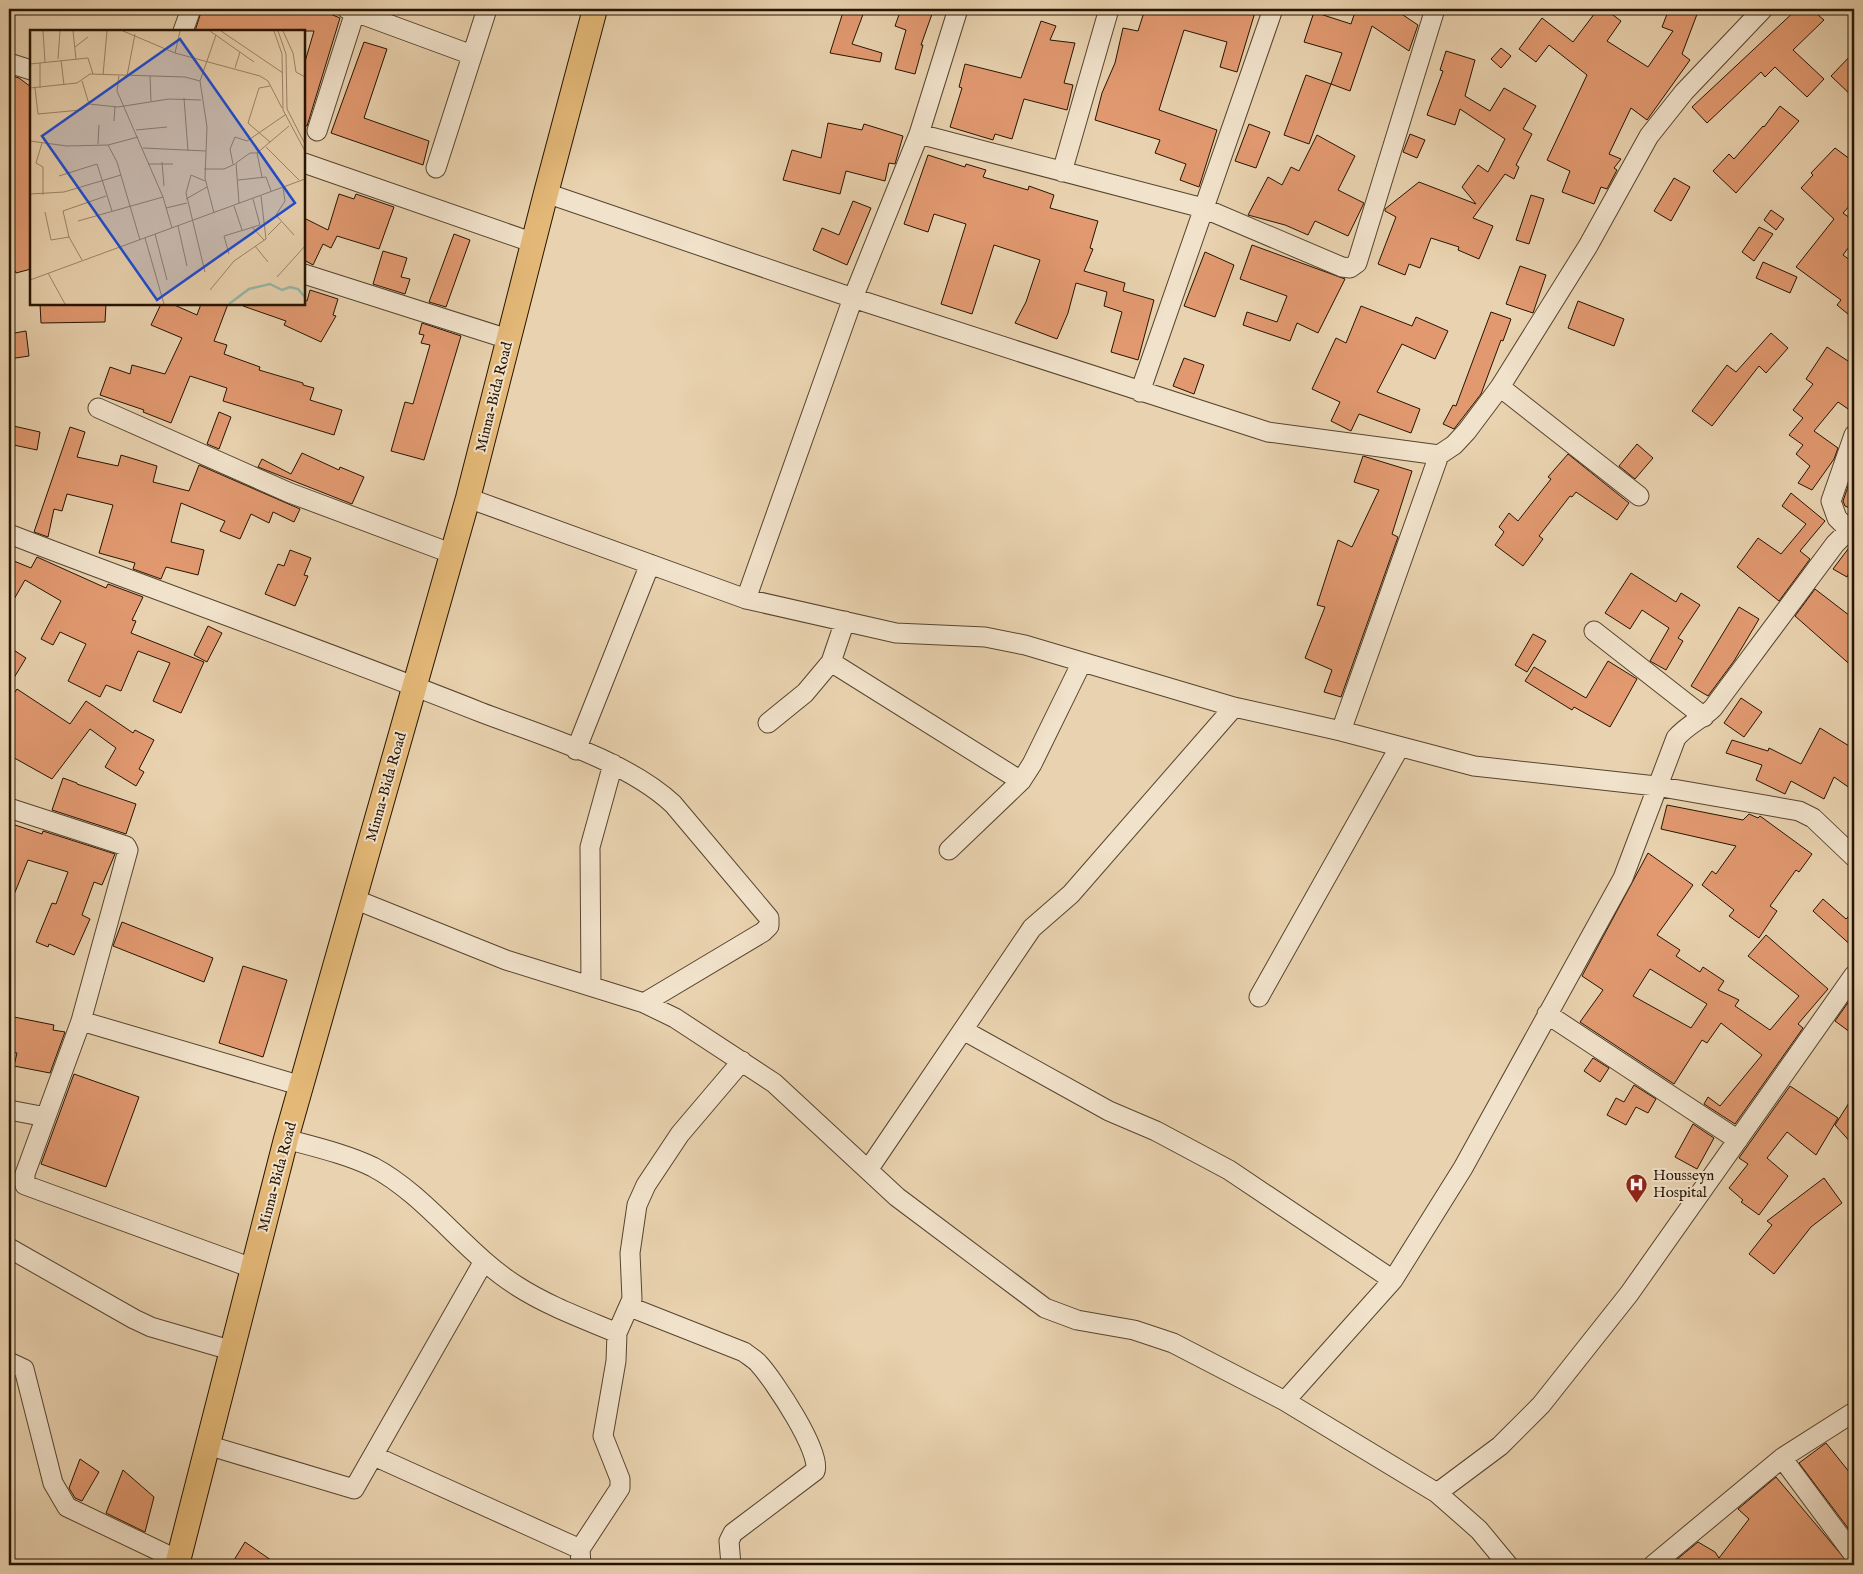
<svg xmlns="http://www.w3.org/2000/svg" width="1863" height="1574" font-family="'IM FELL English',serif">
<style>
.building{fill:#e29970;stroke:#261402;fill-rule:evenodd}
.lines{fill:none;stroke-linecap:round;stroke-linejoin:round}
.minor-casing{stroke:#57442d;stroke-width:21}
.major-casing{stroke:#261402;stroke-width:26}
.minor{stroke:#f1e2cb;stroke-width:19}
.major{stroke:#e4b978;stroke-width:24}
.labels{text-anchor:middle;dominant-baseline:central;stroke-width:4;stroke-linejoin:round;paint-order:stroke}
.street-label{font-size:15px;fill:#261402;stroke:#f1e2cb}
.poi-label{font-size:15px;fill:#261402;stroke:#f1e2cb;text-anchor:start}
.inset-river{fill:none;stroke:#97b8a8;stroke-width:2.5}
.inset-road{fill:none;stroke:#9b866a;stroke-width:1}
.view{fill:#1d4ed8;fill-opacity:0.15;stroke:#1d4ed8;stroke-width:2.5}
.inset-edge{fill:none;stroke:#261402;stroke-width:2.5}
</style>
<rect width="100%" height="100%" fill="#e9d2af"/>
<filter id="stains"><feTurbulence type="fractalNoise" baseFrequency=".004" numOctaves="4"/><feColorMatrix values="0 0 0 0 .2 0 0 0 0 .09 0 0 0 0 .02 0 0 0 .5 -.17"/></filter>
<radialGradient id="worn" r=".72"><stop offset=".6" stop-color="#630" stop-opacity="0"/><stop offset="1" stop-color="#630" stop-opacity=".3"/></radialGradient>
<path class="building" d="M202,9h116l22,9 -33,108 -3,-1v-60l10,-34h-119z
M844,9h21l-13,35 30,9 -2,9 -50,-9z
M901,9h15l16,5 -11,31h2l-8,29 -20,-5 11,-39 -11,-4z
M1145,9h111l-19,63 -17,-5 7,-25 -43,-12 -25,80 58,20 -18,57 -19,-7 6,-16 -31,-11 5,-13 -65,-20 7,-27 13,-30 8,-35 15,3z
M1356,9h38l24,16 -9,26 -37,-25 -22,65 -19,-7 11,-31 -38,-11 10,-30 37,12z
M1598,9h7l16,12 -14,20 41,26 25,-36 -11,-4 7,-18h30l-17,45 8,6 -43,60 -16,-12 -22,46 12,5 -7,9 3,2 -10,19 -6,-2 -7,17 -32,-12 8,-21 -23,-11 40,-85 -38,-30 -13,17 -17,-13 23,-31 31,24z
M1797,9h14l13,11 -31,30 31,29 -17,18 -32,-30 -10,10 -4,-5 -54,51 -15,-16z
M1041,21l15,5 -6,14 25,3 -11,40 9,2 -6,25 -43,-11 -12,40 -17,-5 -2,6 -43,-13 12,-39 -3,-1 6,-23 56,14z
M364,42l23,7 -23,69 65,23 -6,24 -92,-32z
M1501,48l10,8 -10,12 -10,-9z
M1446,51l29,9 -10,36 25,15 14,-23 32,18 -13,23 9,5 -16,31 3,2 -5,12 -9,-5 -32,44 20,8 -14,33 -21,-9 1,-3 -28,-9 -11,30 -11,-4 -4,11 -27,-11 18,-47 -11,-6v-2l34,-27 57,22 -14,-17 16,-22 10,7 17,-33 -45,-30 -5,16 -28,-10 16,-44 -3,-1z
M1854,52v46l-23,-22z
M9,75l10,3 12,9v182l-15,4 -7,-14v-6l6,-4 -6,-8z
M1306,75l25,9 -22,60 -25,-9z
M1780,106l19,15 -63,72 -23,-22 16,-17 5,5 29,-33 1,1z
M828,123l34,7 2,-6 39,12 -8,28 -6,-1 -4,18 -39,-10 -6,23 -57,-14 9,-30 29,8z
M1249,124l21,8 -14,36 -21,-7z
M1410,134l15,6 -8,18 -14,-6z
M1317,135l38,21 -17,34 26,13 -16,33 -33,-15 -7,14 -23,-10 -37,-10 20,-38 14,8 9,-18 8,4z
M1835,148l19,14v39l-11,12 11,8v19l-11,15 11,8v56l-17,-14 4,-5 -45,-33 38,-48 -33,-31 12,-13 -2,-2z
M928,155l37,12 1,-3 20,6 -3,7 45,13 1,-4 25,9 -4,13 48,13 -8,27 3,1 -9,22 41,12 -2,8 31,9 -16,60 -27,-8 11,-40 -18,-6 3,-14 -31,-9 -8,30 -11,26 -42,-16 11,-21 14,-42 -46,-15 -22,69 -31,-10 25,-80 -32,-10 -6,18 -24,-8z
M1674,178l16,9 -19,34 -17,-10z
M339,194l15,5 2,-5 38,13 -15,42 -42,-13 -6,12 -8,-4 -10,21 -9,-5v-42l24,12z
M1531,195l13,4 -15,45 -13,-4z
M853,201l18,7 -24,57 -34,-15 9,-22 17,7z
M1771,210l13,9 -8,11 -12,-10z
M1759,227l14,7 -19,27 -12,-9z
M454,234l16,6 -24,67 -17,-5z
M1252,245l93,34 -27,54 -21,-10 -7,18 -47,-16 4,-13 30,10 10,-26 -47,-17z
M383,251l24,7 -6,19 9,2 -5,15 -32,-10z
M1205,252l29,13 -19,52 -31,-11z
M1763,262l34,15 -7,16 -34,-15z
M1520,266l26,9 -13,38 -27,-9z
M310,290l28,9 -5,16 3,1 -15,26 -37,-17 2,-4 -43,-15v-2h61v-4l3,1z
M1578,301l46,18 -10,27 -46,-18z
M40,304h66l-1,18 -64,1z
M161,304h11l25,11 4,-11h27l-14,37 13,4 -3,9 36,13 -1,3 44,13v2l11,3 -4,12 32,10 -8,25 -111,-34 4,-13 -37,-12 -19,47 -28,-11 1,-2 -44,-15 10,-28 20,7 2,-9 33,9 17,-36 -31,-13z
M1361,306l51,20 4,-9 32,14 -13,28 -33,-15 -25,48 43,17 -9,24 -52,-19 -8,17 -20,-10 9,-19 -28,-13 24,-51 10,5z
M1491,312l20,7 -8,22 -2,-1 -20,54 -27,35 -11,-5 10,-19 3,1z
M422,323l39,13 -37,124 -33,-9 14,-49 8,2 17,-59 -9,-2 3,-8 -5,-1z
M26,331l3,25 -20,3v-25z
M1771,333l17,15 -22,25 -7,-7 -47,60 -20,-15 35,-46 9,7z
M1827,347l27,18v48l-16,-11 -24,29 24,17 -4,11 -22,31 -14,-7 12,-17 -14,-12 7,-9 -14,-10 14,-17 -10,-8 20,-26 -7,-5z
M1184,358l20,7 -10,29 -21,-8z
M219,412l12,5 -12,32 -12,-5z
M9,425l31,7 -3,18 -28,-6z
M70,427l15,5 -8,25 41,9 3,-11 36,11 -4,16 36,9 10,-26 101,44 -6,13 -21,-10 -4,11 -18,-9 -11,25 -20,-8 5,-10 -44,-18 -10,39 33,8 -6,25 -32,-8 -5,12 -28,-10 2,-6 -36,-10 14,-48 -46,-11 -5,17 -8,-2 -6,28 -14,-5z
M1637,444l16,14 -18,21 -16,-13z
M302,453l37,17 1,-3 24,10 -12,27 -94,-37 4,-8 29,15z
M1568,454l61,49 -12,17 -41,-28 -4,5 -2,-1 -31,40 4,3 -20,27 -28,-21 9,-13 -5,-5 10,-14 9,8 33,-42 -3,-2z
M1363,456l49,15 -20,63 6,3 -57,160 -17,-5 8,-22 -27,-12 20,-51 -8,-2 21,-65 14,7 27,-57 -25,-8z
M1854,469v41l-9,-4 -2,-5z
M1791,493l34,28 -25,30 10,8 -31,42 -42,-34 21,-29 23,16 25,-30 -24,-18z
M1854,541v23l-7,13 -14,-8z
M290,550l21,8 -7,17 4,1 -13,30 -30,-12 13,-30 6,2z
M37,557l69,31 2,-4 35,13 -11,23 4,1 -5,12 73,29 -23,51 -28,-12 17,-38 -32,-12 -17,40 -15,-6 -6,12 -32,-16 18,-37 -26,-12 -7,13 -12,-6 20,-38 -36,-21 -16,28v-49l22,9z
M1631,573l45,29 5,-9 19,12 -22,33 5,3 -17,29 -16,-9 19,-33 -27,-18 -12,19 -25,-16z
M1815,589l39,30v49l-59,-52z
M1739,607l20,12 -25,42 -26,35 -17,-10z
M208,626l14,7 -15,29 -13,-7z
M1533,634l13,7 -19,31 -12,-7z
M9,647l17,11 -17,28z
M1608,661l29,18 -27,48 -36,-20 -2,3 -47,-29 9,-14 52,31z
M17,689l53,35 16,-23 47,32 2,-3 19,10 -15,29 5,3 -8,14 -31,-19 11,-19 -26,-19 -38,50 -43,-24v-54z
M1741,698l21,14 -18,25 -20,-14z
M1820,728l34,21v42l-20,-14 -10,22 -33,-18 -6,13 -29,-14 6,-15 -36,-12 6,-13 36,11 1,-3 32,16z
M63,778l14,5v1l59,20 -10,30 -74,-24z
M1667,805l76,15 6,-6 9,4 2,-2 52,38 -13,18 -3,-2 -26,36 7,5 -18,27 -30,-22 5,-6 -32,-25 10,-14 4,3 20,-28 -75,-17z
M9,823l33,11 1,-3 72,23 -13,31 -8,-3 -12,33 8,4 -16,36 -25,-11 -1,3 -12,-5 16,-39 4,1 12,-32 -40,-12 -19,47z
M1648,853l45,32 -36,50 23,15 -4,6 24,16 3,-5 21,14 -6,9 21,10 -4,6 35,24 29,-34 -51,-40 18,-21 62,54 -30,35 5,4 -68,96 -31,-20 4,-7 12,9 42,-51 -41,-32 -14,20 -5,-3 -28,44 -94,-62 23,-32 -21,-14zM1650,969l57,35 -16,24 -58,-32z
M1823,899l23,20 8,-8v37l-41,-37z
M122,922l91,36 -9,24 -91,-36z
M243,966l44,14 -24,77 -44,-14z
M1854,994v41l-19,-14z
M9,1016l45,9 -1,5 12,2 -15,41 -36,-7 3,-13 -8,-2z
M1593,1058l16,10 -9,14 -16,-11z
M74,1074l65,23 -33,90 -65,-23z
M1634,1085l22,14 -8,14 -12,-6 -10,18 -19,-10 9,-17 8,4z
M1790,1086l48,32 -22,37 -29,-23 -20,26 21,18 -29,39 -18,-13 2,-2 -14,-12 19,-24 -9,-6z
M1854,1095v51l-19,-21z
M1693,1124l21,14 -17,31 -22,-12z
M1824,1178l18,25 -31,24 -37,47 -25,-20 23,-29 -5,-4z
M1826,1443l28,35v58l-55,-73z
M80,1459l19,13 -17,29 -7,-3 -6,-10z
M123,1470l31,27 -9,35 -39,-19z
M1776,1477l74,88h-180l28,-23 17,10 4,6 30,-39 -11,-10z
M245,1542l33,23h-47z"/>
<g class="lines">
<defs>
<path id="minor" d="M347,9l125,46
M183,31l8,-22
M9,63l22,7
M317,131l39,-122
M919,134l284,74 139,59 8,1 7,-5 78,-254
M304,163l230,80
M436,168l51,-159
M1062,172l47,-163
M546,193l307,105 415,134 171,23
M304,274l204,65
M1500,387l139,109
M1140,392l133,-383
M98,408l192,85 163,61
M468,498l278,101 150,34 89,4 40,8 209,62 107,24 133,35 182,20 143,25 14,7 41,39
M1849,530l-12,-12 -6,-17 23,-66
M9,534c156,60 315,116 471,178 60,23 146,48 193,92l96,114v8l-6,6 -119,71
M746,599l107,-301 66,-164 39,-125
M1594,631l110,86
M831,662l190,119
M768,723l37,-30 26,-31 14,-41
M1341,731l98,-276 15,-10 13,-14 33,-44 88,-141 61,-110 35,-44 79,-83
M576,750l74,-186
M9,808l117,38 2,4 -47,171 -56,153v11l227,83
M949,850l72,-69 11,-17 50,-102
M354,899l152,61 138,43 31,15 99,65 123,114 148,111 32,12 57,10 39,13 112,58 152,92 42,37 29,35
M591,986l-1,-139 23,-83
M1259,997l140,-249
M1547,1014l191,126
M81,1021l221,65
M963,1030l146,81 47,20 73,39 164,110
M9,1110l37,7
M286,1139c29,8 60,15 87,28 53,28 93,87 144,119 31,20 67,33 100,47l-1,28 -13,75 17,43v9l-40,61 1,16
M868,1170l164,-242 39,-34 163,-187
M9,1248l125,71 17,8 79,23
M630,1307l114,45c5,4 11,7 15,12 14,15 64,90 56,107l-82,62 -4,8 2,24
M617,1333l15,-34 -2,-46 7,-48 9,-20 34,-51 62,-73
M9,1362l15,7 29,114 14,24 111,53
M1285,1401l108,-121 70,-112 160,-290 53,-140c11,-13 26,-19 37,-30l122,-164 14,-14h5
M207,1445l147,44 130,-228
M374,1456l206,93
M1782,1458l72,97
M1437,1493l63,-47 41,-41 88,-111 225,-319
M1653,1565l129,-107 72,-46"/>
<path id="major" d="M177,1565l109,-426 182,-641 78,-305 49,-184"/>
</defs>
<use href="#minor" class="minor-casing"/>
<use href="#major" class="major-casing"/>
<use href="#minor" class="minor"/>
<use href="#major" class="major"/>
</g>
<defs>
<symbol id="hospital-pin" viewBox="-11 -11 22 30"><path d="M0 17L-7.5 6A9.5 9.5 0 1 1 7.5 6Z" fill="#8f2418" stroke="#f1e2cb"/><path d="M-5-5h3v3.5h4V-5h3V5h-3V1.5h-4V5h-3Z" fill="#fff"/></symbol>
</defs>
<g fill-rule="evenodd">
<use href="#hospital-pin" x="1624" y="1172" width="25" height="34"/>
</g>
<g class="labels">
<g class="street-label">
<text transform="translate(494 397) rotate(-76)">Minna-Bida Road</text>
<text transform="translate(386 787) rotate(-74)">Minna-Bida Road</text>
<text transform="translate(277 1177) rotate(-75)">Minna-Bida Road</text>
</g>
<g class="poi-label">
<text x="1653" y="1175">Housseyn<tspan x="1653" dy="17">Hospital</tspan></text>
</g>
</g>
<g transform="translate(30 30)">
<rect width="275" height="275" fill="#e9d2af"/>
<path class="inset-river" d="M199,274l20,-15 21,-5 12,6 8,-3 8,2 7,8"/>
<path class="inset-road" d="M13,1l2,31M43,1l3,28M93,1l52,22 85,23 8,5 14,27M180,1l44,31M191,1l62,42M244,1l8,23 1,56 22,41M248,1l8,23 1,55 18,35M253,1l10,22 3,19 9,5M45,17l13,-10M145,23l5,-22M28,29l2,-28M31,30l3,25M0,34l58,-6 5,16M205,38l5,-16M73,45l4,-44M89,46l-2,15 46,106 9,31M97,46l8,-42M120,46l1,25M52,51l7,23M240,56l-11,2 -11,35 22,19M0,58l47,-5 13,-9 95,3 15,4M5,58l3,26 43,-4 8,-6 29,3 51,-8 32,1M10,58v-25M154,68l4,53M84,91l1,-15M106,100l31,-3M0,111l37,5 41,-1 30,-8M12,113l-6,20 7,4v28M68,114l1,-19M78,115l9,17 23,78M236,117l33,33M113,118l63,3M227,123l5,24M132,132l2,24M118,134h25M203,134l-3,-15 5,-12 12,4 38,-26M174,139h20l11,-5M29,146l38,-12 15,47M208,150l28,-3 5,14M253,158l2,13 -9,14 18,20M0,164l34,-2 57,-17M156,169l21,-12M209,173l-3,-40 14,-10h7l32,-27M204,176l8,24M136,178l21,-5M15,182l6,28 18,-3M184,183l-9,-35 2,-51 -7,-46 16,-46M0,184v28M48,191l85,-24M148,196l9,40M222,197l12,13M125,204l12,46M238,205l13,-13M115,208l19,66M225,216l13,16M199,224l-5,-18 36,-11 -7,-26M52,230l-13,-23 -6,-26 43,-15M175,242l-19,-79 5,-18 14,6M18,243l17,31M247,247l28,-31M0,250l275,-101M180,260l24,-29 32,-22 -5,-43"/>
<path class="view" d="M150,9l115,164 -138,97 -115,-164z"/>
<rect width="275" height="275" class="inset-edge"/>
</g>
<rect width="1863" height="1574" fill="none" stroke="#e9d2af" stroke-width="30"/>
<rect x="10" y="10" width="1843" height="1554" fill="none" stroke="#261402" stroke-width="2.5"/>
<rect x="15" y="15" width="1833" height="1544" fill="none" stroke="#261402"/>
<rect width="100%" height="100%" filter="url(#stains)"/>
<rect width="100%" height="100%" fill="url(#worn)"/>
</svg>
